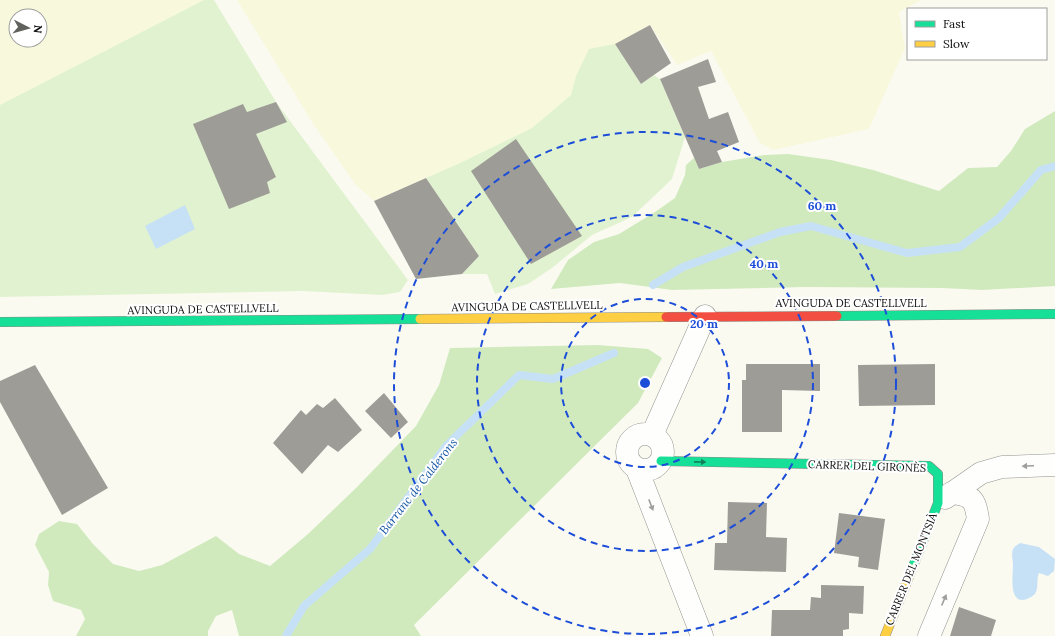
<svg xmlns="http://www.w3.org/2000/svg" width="1055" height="636" font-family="Lora,serif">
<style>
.farmland{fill:#f8f8dd;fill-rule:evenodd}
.green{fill:#e1f2d0}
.forest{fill:#d0eabe}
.water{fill:#c6e1f6}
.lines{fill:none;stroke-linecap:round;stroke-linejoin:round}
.stream{stroke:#c6e1f6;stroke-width:8}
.building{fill:#9e9c97}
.street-casing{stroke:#949490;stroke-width:23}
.fast-casing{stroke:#8b8a86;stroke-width:10}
.slow-casing{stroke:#8b8a86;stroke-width:10}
.jam-casing{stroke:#8b8a86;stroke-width:10}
.street{stroke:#fefefd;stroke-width:22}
.fast{stroke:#16e098;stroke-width:9}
.slow{stroke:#ffcf43;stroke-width:9}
.jam{stroke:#f24e42;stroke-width:9}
.oneway{fill:#128159}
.oneway2{fill:#9e9e9d}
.ring{fill:none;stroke:#1d4ed8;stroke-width:2;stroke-dasharray:7 5}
.labels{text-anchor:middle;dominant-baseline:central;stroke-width:4;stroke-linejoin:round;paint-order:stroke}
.street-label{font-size:11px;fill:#0d0d0d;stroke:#fff}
.water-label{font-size:12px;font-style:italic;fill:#1255a4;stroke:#fff}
.centre{fill:#1d4ed8;stroke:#fff;stroke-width:2}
.ring-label{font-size:12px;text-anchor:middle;font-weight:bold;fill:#1d4ed8;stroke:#fff;stroke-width:4;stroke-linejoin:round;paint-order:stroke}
</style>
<rect width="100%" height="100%" fill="#fbfaf1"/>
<path class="farmland" d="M0,0h204l-204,105zM16,16h24v24h-24z
M237,0h684l-22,12 6,36 -36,81 -96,21 -13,-7 -49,-92 -34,14 -27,-40 -74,51 -5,19 -39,33 -72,35 -86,38 -19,-17 -43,-62z"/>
<path class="green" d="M204,0h10l62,102 132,178 -8,12 -18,3 -80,-4 -302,6v-192z
M615,44l26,40 13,-9 6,4 25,58 -13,42 -40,38 -40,18 -40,33 -24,16 -33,10 -8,-20h-25l17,-18 -53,-78 34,-15 72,-35 39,-33 5,-19 13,-27z"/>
<path class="forest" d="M1055,111v175l-73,4 -40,-2 -136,-1 -134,3 -52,-7 -69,6 17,-29 26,-18 25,-8 36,-22 20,-14 10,-23 1,-10 8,-7 5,11 23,-7 42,-7 24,-1 43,6 42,10 66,21 29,-23 29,-1 14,-16 14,-22z
M598,345l50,4 14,9 -24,45 -224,222 7,11h-182l-7,-26 -16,6 -8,15v5h-132l9,-17 -4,-9 -28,-9 -5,-16 1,-13 -14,-27 4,-11 20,-13 18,3 16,20 20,20 26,7 23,-6 54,-29 23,18 31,12 38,-32 47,-45 61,-63 23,-41 11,-37z"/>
<path class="water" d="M185,205l10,24 -39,20 -11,-23z
M1020,543l19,4 16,12 -1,12 -6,5 -9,-3c-3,6 0,15 -4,21 -2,2 -6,4 -8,5 -19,7 -14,-25 -14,-34 0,-5 -2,-11 0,-16 2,-3 4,-4 7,-6z"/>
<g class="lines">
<path class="stream" d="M653,285l30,-18 97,-35 31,-6 96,27 53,-6 39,-29 42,-48 14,-4
M286,636l18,-30 66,-57 76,-103 73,-71 34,4 61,-26"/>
</g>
<path class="building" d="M650,25l21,38 -30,21 -26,-40z
M708,59l8,23 -18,5 11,32 19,-7 11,30 -22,9 5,11 -23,7 -39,-90z
M276,102l11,20 -31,12 20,43 -9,5 3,11 -41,16 -36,-85 50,-20 4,8z
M516,139l66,97 -51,28 -60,-93z
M426,178l53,78 -17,18 -46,5 -42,-78z
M746,364h74v27l-38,-1v42h-40v-52h4z
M935,364v41l-76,1 -1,-41z
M35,365l73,123 -46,27 -62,-113v-21z
M384,393l24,29 -17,16 -26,-27z
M335,398l27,32 -24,22 -10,-7 -26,29 -29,-31 28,-33 5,5 11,-11 6,4z
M728,502l39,1 -1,34 21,1 -1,34 -72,-2 1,-27h12z
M839,513l46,6 -7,51 -20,-3 1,-10 -25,-4z
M821,585l43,1 -1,28 -14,-1v16l-6,1v6h-72l1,-26h38l1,-13 10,1z
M959,607l37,13 -5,16h-41z"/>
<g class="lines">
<defs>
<path id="street" d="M627 452a18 18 0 1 1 36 0a18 18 0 1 1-36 0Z
M652,435l53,-119
M637,469l65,167
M945,498l36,-25 21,-6 53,-2
M929,636l49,-117c-3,-20 -6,-24 -27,-26"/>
<path id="fast" d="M837,316l218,-2
M0,322l420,-3
M661,461l268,5 9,8v29l-26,66"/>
<path id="slow" d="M420,319l246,-2
M885,636l27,-67"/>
<path id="jam" d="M666,317l171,-1"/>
</defs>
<use href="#street" class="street-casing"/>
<use href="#fast" class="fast-casing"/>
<use href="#slow" class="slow-casing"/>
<use href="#jam" class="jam-casing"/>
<use href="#street" class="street"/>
<use href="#fast" class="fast"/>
<use href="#slow" class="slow"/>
<use href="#jam" class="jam"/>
</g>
<defs><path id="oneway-solid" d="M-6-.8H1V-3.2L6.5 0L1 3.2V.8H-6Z"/></defs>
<use class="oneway" href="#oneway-solid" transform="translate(700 462) rotate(1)"/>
<g class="oneway2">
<use href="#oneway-solid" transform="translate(1028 466) rotate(178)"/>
<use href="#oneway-solid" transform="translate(651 505) rotate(69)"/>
<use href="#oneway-solid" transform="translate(944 600) rotate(-67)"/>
</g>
<g class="ring">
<circle cx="645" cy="383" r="84"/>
<circle cx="645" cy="383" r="168"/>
<circle cx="645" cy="383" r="251"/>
</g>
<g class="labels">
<g class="street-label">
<text x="851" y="303">AVINGUDA DE CASTELLVELL</text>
<text transform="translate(527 306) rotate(-1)">AVINGUDA DE CASTELLVELL</text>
<text transform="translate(203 309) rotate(-1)">AVINGUDA DE CASTELLVELL</text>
<text transform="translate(867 466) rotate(2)">CARRER DEL GIRONÈS</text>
<text transform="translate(911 569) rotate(-68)">CARRER DEL MONTSIÀ</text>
</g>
<g class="water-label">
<text transform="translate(418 486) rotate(-52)">Barranc de Calderons</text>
</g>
</g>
<circle cx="645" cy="383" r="6" class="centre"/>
<g class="ring-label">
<text x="822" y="210">60 m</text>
<text x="764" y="268">40 m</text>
<text x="704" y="328">20 m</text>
</g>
<rect x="907" y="8" width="140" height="52" fill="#ffffff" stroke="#9e9e9e"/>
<rect x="915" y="21" width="20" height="6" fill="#16e098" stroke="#9e9e9e"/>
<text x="943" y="28" font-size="12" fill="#0d0d0d">Fast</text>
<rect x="915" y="41" width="20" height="6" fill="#ffcf43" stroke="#9e9e9e"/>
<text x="943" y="48" font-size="12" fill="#0d0d0d">Slow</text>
<g transform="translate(28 28) rotate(96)"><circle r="19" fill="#ffffff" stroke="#9e9e9e"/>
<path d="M0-3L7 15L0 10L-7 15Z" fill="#60605d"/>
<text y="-6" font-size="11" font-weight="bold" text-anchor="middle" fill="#0d0d0d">N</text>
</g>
</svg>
